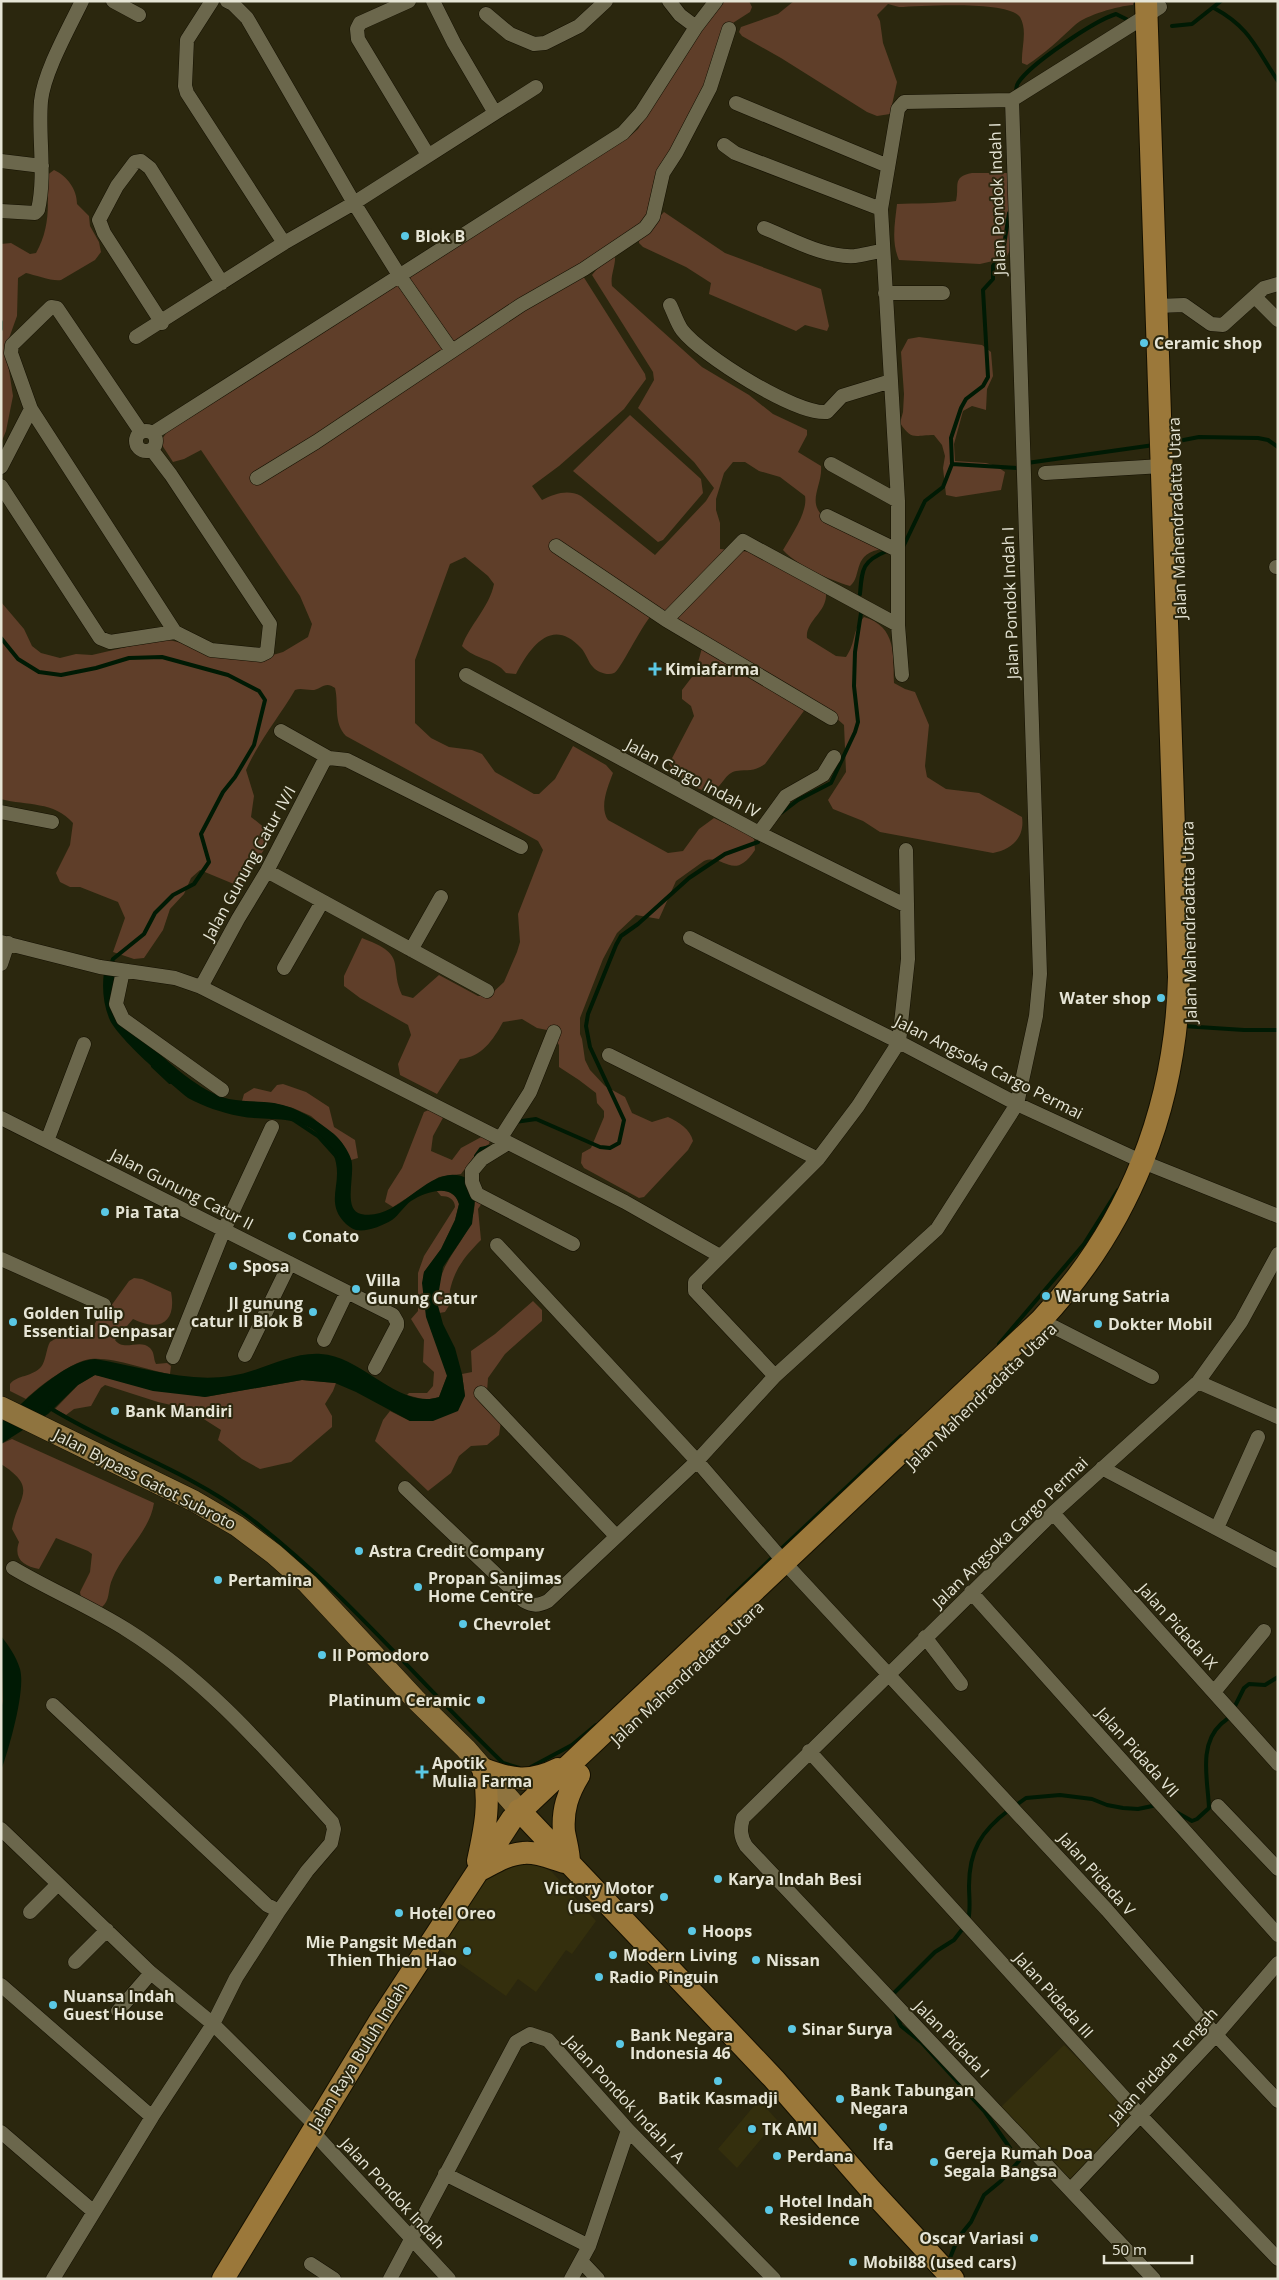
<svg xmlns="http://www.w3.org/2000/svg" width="1279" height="2280" font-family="'Open Sans',sans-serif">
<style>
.built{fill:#342f0d}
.green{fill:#5f3e29}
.water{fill:#001a04}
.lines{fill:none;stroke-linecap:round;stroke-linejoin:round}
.stream{stroke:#001a04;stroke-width:4}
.minor-casing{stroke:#141000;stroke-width:15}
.primary-casing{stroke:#141000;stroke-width:22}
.trunk-casing{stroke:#141000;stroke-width:24}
.minor{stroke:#6b674c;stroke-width:14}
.primary{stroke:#8f743f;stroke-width:21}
.trunk{stroke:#9b783a;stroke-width:22}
.poi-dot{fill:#5ac8e5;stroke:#2b270e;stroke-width:2}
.labels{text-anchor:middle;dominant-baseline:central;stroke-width:4;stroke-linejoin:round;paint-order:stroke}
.street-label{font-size:16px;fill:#e6e5d6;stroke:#2b270e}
.poi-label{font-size:16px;font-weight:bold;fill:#e6e5d6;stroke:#2b270e;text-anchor:start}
</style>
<rect width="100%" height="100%" fill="#2b270e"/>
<path class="built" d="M518,1863l20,1 14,8 44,49 -24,33 -6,-4 -30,42 -18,-13 -12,17 -67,-47 49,-72z
M1064,2045l71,69 -64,66 -72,-71z
M759,2100l18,20 -40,48 -19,-19z"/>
<path class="green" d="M725,1h24l3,6 -2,5 -25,16 -18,58 -54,110 -10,30 -119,83 59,-33 62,98 1,5 -22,30 -65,57 -27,20 10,14c13,-6 25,-11 39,-4l74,59 51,-54 8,-13 -20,-26 -56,-54 16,-28 -1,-8 -61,-97 9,-11 14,-9c1,11 -5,20 -3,31l90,81 47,28 24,19 34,16v5l-9,17 23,14c2,19 -15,36 3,51l60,32c-33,3 -21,27 -34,37 -22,-7 -51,-19 -67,-36 8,-14 25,-38 22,-54l-25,-19 -21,-6 -14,-9h-12l-9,11 -8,26v11l4,13v26l32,3 74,42c1,18 -21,27 -19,44l29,18 10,1c11,-16 5,-25 18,-40 33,10 29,38 30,66l11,6 10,3 14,33 -4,41 2,11 19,12 33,4 43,24c3,20 -10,33 -29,36l-113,-21 -17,-11 -30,-12 -5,-9 18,-28 -2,-47 -18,-16 -20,-1 -41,56c-12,8 -16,5 -29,7 -11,2 -13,15 -23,19 -12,6 -38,-16 -44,-26l25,-48 -3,-10 -9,-7v-9l13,-17 7,-25 -51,-32c-9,9 -32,56 -37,57 -6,3 -17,-1 -21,-6 -5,-5 -7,-14 -12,-19 -29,-32 -51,-1 -65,26l-10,-1c-12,-15 -31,-13 -44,-27 8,-22 27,-38 32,-62l-6,-8 -23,-19 -15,7 -35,96v63l16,15 18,9 23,3 10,4 13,18 39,22h5l16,-15 18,-33 33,19 7,8c-5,13 -14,34 -5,47l60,33 15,-2 16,-22 15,-11 35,17 5,4 1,11c-22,33 -31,3 -51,11l-28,20 -17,38 -23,-4 -19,18 -14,26 -23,59v16l2,5 3,21 5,10 15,16 20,11 7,16 20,9 16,-5c11,5 22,12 25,24l-5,9 -44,47 -5,1 -55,-30 -3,-5 1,-10 9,-5 13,-31v-6l-7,-8 -1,-10 -17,-13 -20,-13v-22l-12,-15 -10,-2 -15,-9 -19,3c-10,18 -21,35 -43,37l-23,35 -37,-19 -2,-11 13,-29 -3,-10 -48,-27 -16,-12v-10l18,-38c12,5 31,11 33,26 2,12 1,18 7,31l11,3 26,-23 39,21h11l15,-14 13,-30 3,-10 -2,-28 25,-64 -5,-9 -192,-105c-13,-13 -7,-32 -11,-48 -10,-8 -14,2 -23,2 -7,0 -11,-2 -17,0 -16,27 -36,51 -49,80l8,26 -3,21c10,8 18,12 17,26l-27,44 -41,-17 -9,8 -7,16 -14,15 -7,21 -19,28 -10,1 -21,-7 12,-34 -7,-16 -38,-15h-10l-10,-5 -4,-9 14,-28 3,-22c-19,-22 -46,-17 -72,-24v-197l23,27 8,17 9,7 19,5 16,-4 16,1 43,-10 34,-5 87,20 27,-8 25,-15 4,-13 -12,-28 -99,-146 -17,9 -11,3 -13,-20 7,-10 461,-294 10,-9 63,-98z
M794,1h340l-1,4c-15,1 -47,10 -58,20 -15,14 -31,29 -48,40l-5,-2c-1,-15 6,-32 -2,-46 -12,-17 -98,-11 -121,-10l-11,-3 -11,11 3,6 3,22 14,39 -7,32 -13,2 -10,-4 -86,-54 -39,-22 -3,-4 2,-5 37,-13z
M54,170c13,6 23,19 23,34l12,12 1,10 9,16 2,10 -6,8 -34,20c-7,2 -26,-5 -35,-7l-8,5 -1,38 -9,25 -1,16 6,39 -7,35 -5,12v-199l10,-1 19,11 6,-1c14,-25 13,-49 10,-77z
M972,173h37l1,77 -4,8 -26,6 -81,-4c-8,-18 -4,-37 -2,-56 20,-1 39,0 59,-3 4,-15 -5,-24 16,-28z
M664,212l61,41 96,36 8,37 -2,5 -22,-6 -9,6 -87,-37 2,-11 -25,-16 -43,-20 -4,-4v-5z
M919,337l63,8 9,7 2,24 -6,13 -1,21 -14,-4 -9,5 -9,33 1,17 31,2 10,3 9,6 -4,18 -45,7 -10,-2 -3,-27 2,-12 -3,-11 -8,-10c-20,0 -22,6 -34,-12l3,-11 1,-18 -3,-42 7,-13z
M630,415l71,64 2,14 -40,47 -5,2 -85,-71z
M283,1084l23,8 23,15 5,20 21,13 3,18 -7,2 -9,-17 -31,-27 -18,-8 -20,-5 -31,-2 2,-7 10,-6 17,4 6,-7z
M431,1109l13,7 -11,20 -2,15 21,9 9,-12 24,-13 5,6 -1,3c-16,9 -17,17 -28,30l-22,3 -46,30 -8,-5 3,-12 14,-22 22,-56z
M436,1190c11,0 20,3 23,14l-4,16 -14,29 -17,23 -1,6v22l17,55 7,16v5l-8,21 -13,3 -19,-5 2,-2h18l6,-7 1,-14 -11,-10 1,-22 -13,-21 7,-8v-38l6,-17 31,-49c0,-8 -7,-11 -14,-11z
M475,1199l9,1 -6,9 3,31c-14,14 -25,27 -30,46 -4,13 4,12 -6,26l-6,1c-10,-54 36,-69 36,-114z
M134,1278l8,1 29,13c6,31 -12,40 -38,27l-18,21c9,12 25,-2 35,8 5,5 3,10 6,16l11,-1 4,3 -1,8c-24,-4 -56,-17 -79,-15 -17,1 -53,28 -65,40l-16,-8v-7c7,-9 22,-7 31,-17 5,-6 5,-18 9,-25l20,-12 10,1 13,-4 7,-13 11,-8 18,-25z
M533,1301l9,9v11l-37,33 -17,24 -2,27 15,16 -2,14 -12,10 -16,1 -12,10 -8,17 -23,18 -53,-50 8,-21 7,-9 20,10 55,-25 -3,-22 10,-2 -1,-21 24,-17z
M95,1375l110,22 97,-17 34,3 -3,8 -8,13 7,12v11l-41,35 -31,7 -18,-10 -24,-19 3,-10 -33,-21 -30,-7 -53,-17 -4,3 -10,18 -17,3 -8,6 -11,-6 23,-24z
M12,1439l142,64c-4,26 -26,45 -38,68 -2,4 -5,10 -6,15 -2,9 -1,17 -11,23l-18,-11 -1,-6 10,-20 2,-18 -4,-3 -32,-13 -17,31c-15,-3 -26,-10 -20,-27l-7,-13c5,-32 28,-40 -11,-65v-20z"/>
<path class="water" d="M104,972l13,2c2,13 6,41 11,52 3,5 12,11 17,15 23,20 54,51 84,58 15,3 30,2 45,4 24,4 42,17 60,31 7,6 14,16 17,25 5,15 -9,51 10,55 41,9 70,-58 109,-34l5,19 -3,25 -29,43 -6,35 6,22 12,24 7,26 3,22 -7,15 -25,10h-23l-54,-29 -21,-9 -33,-3 -97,17 -52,-6 -58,-16 -17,10 -30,29 -47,30v-21c22,-21 64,-63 94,-64 44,7 90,24 135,17 31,-4 59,-24 91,-22 41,2 78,56 118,43l8,-21 -21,-59 -4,-34 2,-11 17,-23 14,-29 4,-16c-6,-22 -34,-12 -48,-3 -7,5 -12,14 -19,19 -10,6 -25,12 -36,10 -4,-1 -7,-4 -10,-6 -21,-21 -5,-37 -10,-61 -2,-11 -8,-18 -15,-26 -21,-24 -55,-15 -82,-21 -17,-3 -36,-10 -51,-18 -17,-14 -72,-61 -79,-80 -6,-15 -7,-31 -5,-46z
M1,1636c8,10 15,20 19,33 6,21 -11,80 -19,102v-61l2,-9z"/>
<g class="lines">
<path class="stream" d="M1214,8c37,20 42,41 64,73
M1172,26l20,-2 29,-23
M1016,94c0,-4 0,-8 2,-11 12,-19 76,-62 98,-69l12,6
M1,322v7
M1168,443l31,-6 59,1 10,2 10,7
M1027,463l127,-18
M952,464l65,4 4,-2
M904,545l21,-44 18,-14 9,-23 -1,-26 10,-30 5,-9 17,-13 5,-9 -5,-87 10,-11v-13l10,-14 6,-39
M860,594c2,-25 2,-33 27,-43
M1,638l17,21 21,13 22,3 35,-7 33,-10 33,-1 66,18 31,16 6,9 -11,45 -19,32 -12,15 -22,42 8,28 -15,22 -21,11 -18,18 -11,21 -31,25 -2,6
M781,813l17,-13 33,-17 24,-51 3,-10 -4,-36 1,-34 6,-39
M1183,1026l61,4h34
M153,1066l17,16
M294,1120l24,16 18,20
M515,1122l21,-3 64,28 10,1 9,-5 5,-23 -34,-73 -4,-21 2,-12 28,-69 5,-9 17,-12 51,-46 36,-24 33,-12
M476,1156l5,-7 9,-2
M999,1344l85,-100 34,-54
M50,1408c63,39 136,62 196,107 95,72 172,166 257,248l16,5
M779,1551l122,-115
M728,1600l46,-44
M1233,1710l11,-22 5,-4 16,1 13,-8
M531,1767l41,-22 24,-20
M1015,1806l11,-8 34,-3 32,4 15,6 16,3 15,1 19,-4
M1176,1812l16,9 5,-2 12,-11c-1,-27 -11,-63 12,-84 3,-3 6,-4 9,-8
M968,1921c3,-12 1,-23 1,-35 0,-35 12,-55 40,-76
M892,1995l43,-43 19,-12 10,-13
M895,2012l6,14 20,16 64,70 34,49 -18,20 -17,14 -13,27 -13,16 -10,25"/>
<defs>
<path id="minor" d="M113,1l26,14
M212,1l-25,39 -2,46 2,7 97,150 70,-40 182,-116
M227,1l6,3 14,14 107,185 45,72 53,76
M409,1l-49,22 -3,6 1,10 70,116
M433,1l21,42 41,70
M669,1l11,14 16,12
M486,14l24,20 24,10 11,-1 34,-17 27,-25
M736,103l152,63
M724,145l11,8 146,56
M1,161l41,5
M1,211l34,2 3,-3c8,-36 0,-73 3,-109 3,-29 28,-73 41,-100
M764,228c28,11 60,30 91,28 9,-1 18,-4 27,-5
M885,293h58
M1255,297l23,23
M670,305c4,8 7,18 12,25 19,25 114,85 145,82l15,-16 49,-15
M1157,306l27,-1 27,19 12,1 41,-37 14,-4
M162,323l-58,-90 -5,-13 18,-34 18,-24 6,-1 9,7 72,115
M136,337l148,-94
M136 441a10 10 0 1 1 20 0a10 10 0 1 1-20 0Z
M141,432l-84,-124 -6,-1 -39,38 -1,8 20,56 144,223 36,18 50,5 6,-3 3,-28 -99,-149 -19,-25
M153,433l470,-300 18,-20 55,-86 20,-26
M831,464l67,37
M1,467l30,-58
M1045,473l117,-7
M257,478l59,-36 205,-137 63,-36 61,-41 8,-11 10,-44 13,-20 34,-65 19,-59
M1,486l99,152 10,4 65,-10
M827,516l70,34
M556,546l110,74 165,98
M1276,567h2
M666,620l77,-79 155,84
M466,675l293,158 148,73
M902,675l-4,-50v-124l-17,-292 17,-100 6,-7 108,-2 148,-93
M281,731l48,27 18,2 174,87
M1,812l51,10
M759,833l27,-37 37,-21 11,-18
M267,871l220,120
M690,938l209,104 118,62 126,58 135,54
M1,942l99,25 75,11 26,9 424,215 95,54
M411,950l30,-53
M1,964l7,-21
M284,968l38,-66
M123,971l-7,33 7,15 99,71
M201,987l37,-68 29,-48 57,-110 5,-3
M609,1055l209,104
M1,1118l392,197 4,7v4l-22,42
M500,1139l30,-47 24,-60
M47,1141l37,-97
M508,1143l-26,16 -10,12v11l5,12 96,50
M497,1245l200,216 88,102 322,347 109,125 62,66
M1,1259l103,46
M1054,1327l98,50
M324,1340l23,-48
M245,1355l45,-92
M173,1357l51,-127 48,-103
M775,1376l-80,-85v-9l123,-123 40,-53 41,-64 9,-83 -2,-109
M1198,1382l80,35
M481,1393l135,143
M1102,1468l176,93
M405,1488l119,113c9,5 14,5 24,0l149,-140 78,-85 162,-147 80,-125 19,-88 4,-42 -28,-874
M1053,1513l225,251
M1217,1528l41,-91
M13,1568c37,22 78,39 114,62 80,50 142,123 205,192l2,7 -3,14 -24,28 -28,40 -12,-6 -214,-200
M971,1592l307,343
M925,1637l36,47
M1214,1692l50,-61
M809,1751l331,364 138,144
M1218,1806l60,63
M1,1829l150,144 62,51 102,101
M30,1912l28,-28
M75,1962l32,-32
M1,1985l151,132
M118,2011l33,-38
M312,2131l137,148
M1,2132l93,80
M445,2174l144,72
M1071,2189l145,-154 62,-72
M581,2261l17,18
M311,2264l23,15
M53,2279l99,-162 61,-93 23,-46 43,-67
M390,2279l126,-237 14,-8 18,6 80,90 146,149
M571,2279l18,-33 39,-116
M1154,2279l-408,-433c-6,-10 -6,-17 -3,-28l310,-305 145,-131 43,-60 37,-68"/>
<path id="primary" d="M1,1407l193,94 43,25 37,28 34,30 107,115 51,50 53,61"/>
<path id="trunk" d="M483,1769c28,11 47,14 75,0
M519,1810l255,269 97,111 82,89
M478,1861c7,-32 13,-60 5,-92
M478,1871c14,-7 29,-17 45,-18 15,-2 32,7 46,10 0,-11 -3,-20 -5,-31 -2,-22 4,-39 15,-57
M223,2279l158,-260 131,-200 529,-499c89,-95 135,-213 138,-343l-33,-976"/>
</defs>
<use href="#minor" class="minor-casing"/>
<use href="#primary" class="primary-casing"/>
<use href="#trunk" class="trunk-casing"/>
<use href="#minor" class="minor"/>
<use href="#primary" class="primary"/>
<use href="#trunk" class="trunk"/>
</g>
<g class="poi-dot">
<circle cx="405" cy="236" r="5"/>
<circle cx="1144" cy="343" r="5"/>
<path d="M652.5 661.5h5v5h5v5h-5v5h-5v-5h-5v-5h5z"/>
<circle cx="1161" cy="998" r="5"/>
<circle cx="105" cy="1212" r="5"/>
<circle cx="292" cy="1236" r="5"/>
<circle cx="233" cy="1266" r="5"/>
<circle cx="356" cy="1289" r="5"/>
<circle cx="1046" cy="1296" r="5"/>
<circle cx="313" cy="1312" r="5"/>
<circle cx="13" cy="1322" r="5"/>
<circle cx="1098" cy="1324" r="5"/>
<circle cx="115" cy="1411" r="5"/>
<circle cx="359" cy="1551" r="5"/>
<circle cx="218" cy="1580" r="5"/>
<circle cx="418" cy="1587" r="5"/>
<circle cx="463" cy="1624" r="5"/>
<circle cx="322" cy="1655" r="5"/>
<circle cx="481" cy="1700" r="5"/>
<path d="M419.5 1764.5h5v5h5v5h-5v5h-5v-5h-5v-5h5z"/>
<circle cx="718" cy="1879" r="5"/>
<circle cx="664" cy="1897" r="5"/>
<circle cx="399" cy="1913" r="5"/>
<circle cx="692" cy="1931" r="5"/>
<circle cx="467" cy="1951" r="5"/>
<circle cx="613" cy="1955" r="5"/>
<circle cx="756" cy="1960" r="5"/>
<circle cx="599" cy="1977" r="5"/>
<circle cx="53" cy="2005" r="5"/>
<circle cx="792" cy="2029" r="5"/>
<circle cx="620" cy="2044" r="5"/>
<circle cx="718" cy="2081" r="5"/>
<circle cx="840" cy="2099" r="5"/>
<circle cx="883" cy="2127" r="5"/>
<circle cx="752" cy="2129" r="5"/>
<circle cx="777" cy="2156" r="5"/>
<circle cx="934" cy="2162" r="5"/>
<circle cx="769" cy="2210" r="5"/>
<circle cx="1034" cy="2238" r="5"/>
<circle cx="853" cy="2262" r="5"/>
</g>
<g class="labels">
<g class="street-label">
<text transform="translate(997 199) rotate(-92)">Jalan Pondok Indah I</text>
<text transform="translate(1177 518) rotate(-92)">Jalan Mahendradatta Utara</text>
<text transform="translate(1010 603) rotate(-92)">Jalan Pondok Indah I</text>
<text transform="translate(693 778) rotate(28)">Jalan Cargo Indah IV</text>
<text transform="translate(249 863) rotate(-61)">Jalan Gunung Catur IV/I</text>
<text transform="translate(1189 922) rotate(-91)">Jalan Mahendradatta Utara</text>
<text transform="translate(989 1067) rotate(27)">Jalan Angsoka Cargo Permai</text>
<text transform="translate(182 1189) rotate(27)">Jalan Gunung Catur II</text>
<text transform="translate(981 1396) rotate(-44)">Jalan Mahendradatta Utara</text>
<text transform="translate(145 1479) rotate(27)">Jalan Bypass Gatot Subroto</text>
<text transform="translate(1010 1532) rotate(-44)">Jalan Angsoka Cargo Permai</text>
<text transform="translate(1178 1626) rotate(48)">Jalan Pidada IX</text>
<text transform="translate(687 1673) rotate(-43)">Jalan Mahendradatta Utara</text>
<text transform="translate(1138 1752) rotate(48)">Jalan Pidada VII</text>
<text transform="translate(1097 1874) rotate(48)">Jalan Pidada V</text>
<text transform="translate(1054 1995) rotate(48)">Jalan Pidada III</text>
<text transform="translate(952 2039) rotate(46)">Jalan Pidada I</text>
<text transform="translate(358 2056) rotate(-58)">Jalan Raya Buluh Indah</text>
<text transform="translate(1163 2065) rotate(-47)">Jalan Pidada Tengah</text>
<text transform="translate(625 2099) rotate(47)">Jalan Pondok Indah I A</text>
<text transform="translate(393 2193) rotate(47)">Jalan Pondok Indah</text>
</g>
<g class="poi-label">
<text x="415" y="236">Blok B</text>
<text x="1154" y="343">Ceramic shop</text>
<text x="665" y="669">Kimiafarma</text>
<text x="1151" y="998" text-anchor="end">Water shop</text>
<text x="115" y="1212">Pia Tata</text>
<text x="302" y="1236">Conato</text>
<text x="243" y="1266">Sposa</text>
<text x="366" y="1280">Villa<tspan x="366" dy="18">Gunung Catur</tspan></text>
<text x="1056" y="1296">Warung Satria</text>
<text x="303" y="1303" text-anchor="end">Jl gunung<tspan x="303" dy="18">catur II Blok B</tspan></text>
<text x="23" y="1313">Golden Tulip<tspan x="23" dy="18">Essential Denpasar</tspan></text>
<text x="1108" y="1324">Dokter Mobil</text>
<text x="125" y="1411">Bank Mandiri</text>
<text x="369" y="1551">Astra Credit Company</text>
<text x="428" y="1578">Propan Sanjimas<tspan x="428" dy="18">Home Centre</tspan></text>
<text x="228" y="1580">Pertamina</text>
<text x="473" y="1624">Chevrolet</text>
<text x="332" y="1655">Il Pomodoro</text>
<text x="471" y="1700" text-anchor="end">Platinum Ceramic</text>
<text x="432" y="1763">Apotik<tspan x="432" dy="18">Mulia Farma</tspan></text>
<text x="728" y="1879">Karya Indah Besi</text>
<text x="654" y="1888" text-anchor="end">Victory Motor<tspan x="654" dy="18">(used cars)</tspan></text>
<text x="409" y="1913">Hotel Oreo</text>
<text x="702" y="1931">Hoops</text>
<text x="457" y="1942" text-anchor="end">Mie Pangsit Medan<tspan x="457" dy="18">Thien Thien Hao</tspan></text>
<text x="623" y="1955">Modern Living</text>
<text x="766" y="1960">Nissan</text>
<text x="609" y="1977">Radio Pinguin</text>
<text x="63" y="1996">Nuansa Indah<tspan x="63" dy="18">Guest House</tspan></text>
<text x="802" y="2029">Sinar Surya</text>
<text x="630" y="2035">Bank Negara<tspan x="630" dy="18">Indonesia 46</tspan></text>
<text x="850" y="2090">Bank Tabungan<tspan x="850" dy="18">Negara</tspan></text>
<text x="718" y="2098" text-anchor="middle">Batik Kasmadji</text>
<text x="762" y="2129">TK AMI</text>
<text x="883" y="2144" text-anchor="middle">Ifa</text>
<text x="944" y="2153">Gereja Rumah Doa<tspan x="944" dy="18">Segala Bangsa</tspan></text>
<text x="787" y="2156">Perdana</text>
<text x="779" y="2201">Hotel Indah<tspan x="779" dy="18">Residence</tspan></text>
<text x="1024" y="2238" text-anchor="end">Oscar Variasi</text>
<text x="863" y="2262">Mobil88 (used cars)</text>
</g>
</g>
<rect width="1279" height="2280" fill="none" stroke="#e6e5d6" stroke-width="5"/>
<path d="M1104 2255v8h88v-8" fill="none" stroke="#e6e5d6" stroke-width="2.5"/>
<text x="1112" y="2255" font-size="15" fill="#e6e5d6" stroke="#2b270e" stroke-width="4" paint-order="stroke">50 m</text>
</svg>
